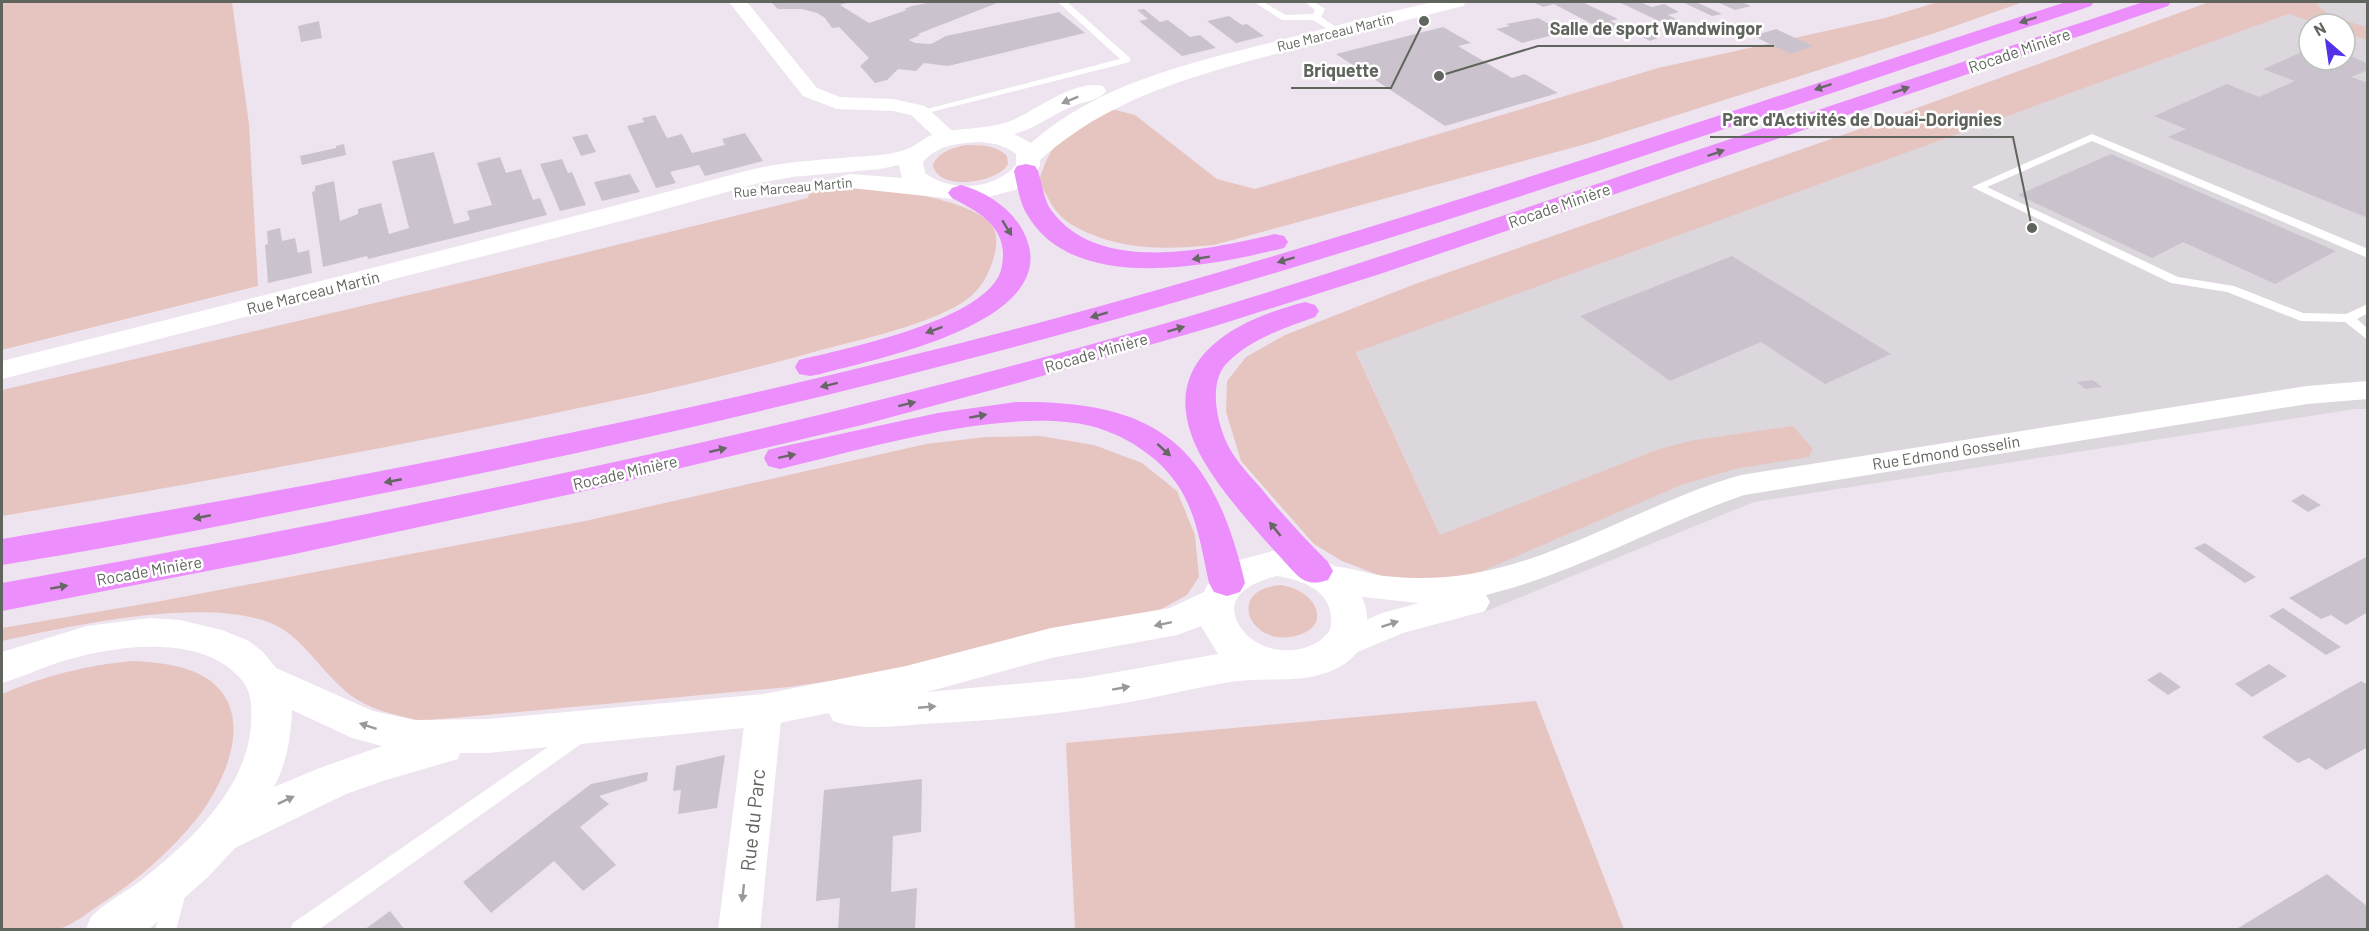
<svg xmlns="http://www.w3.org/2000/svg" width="2369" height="931" font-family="Barlow,sans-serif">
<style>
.industrial{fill:#dcd7dd;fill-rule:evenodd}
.green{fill:#e6c5c1}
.building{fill:#cac3cd}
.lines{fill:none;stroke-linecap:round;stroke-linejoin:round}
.lane{fill:#fff;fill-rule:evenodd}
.street{fill:#fff;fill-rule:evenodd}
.secondary{fill:#fff;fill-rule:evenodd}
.highway{fill:#ec8efc;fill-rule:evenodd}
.oneway{fill:#666764}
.oneway2{fill:#979b95}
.labels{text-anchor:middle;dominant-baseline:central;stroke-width:5;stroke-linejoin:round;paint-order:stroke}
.far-street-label{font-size:14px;fill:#5f655c;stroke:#fff}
.street-label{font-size:16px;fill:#5f655c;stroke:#fff}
.near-street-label{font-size:20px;fill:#5f655c;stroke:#fff}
.leader{fill:none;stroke:#5f655c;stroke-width:2}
.callout-dot{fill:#5f655c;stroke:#fff;stroke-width:2}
.callout-label{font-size:18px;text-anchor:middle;font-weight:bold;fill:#5f655c;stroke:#fff;stroke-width:5;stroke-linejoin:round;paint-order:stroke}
</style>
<rect width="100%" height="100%" fill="#eee4ef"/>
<path class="industrial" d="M2311,2h56v407h-12l-601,93 -270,110 -44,-77 -84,-184 933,-337zM2309,24h36v36h-36z"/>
<path class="green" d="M2,2h230l17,122 9,162 -256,64z
M1938,2h85l-85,30 -352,112 -372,101c-44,4 -85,6 -126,-12 -11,-5 -23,-11 -30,-20 -8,-9 -13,-21 -19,-32 15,-48 31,-50 73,-72l23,6 82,64 38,10 403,-121 227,-50z
M2209,2h107c7,14 37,21 51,25v13l-22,-7v-9h-28l-28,-10 -933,338 84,183 219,-86 36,-9 98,-14 20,23 -4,8 -74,12 -54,16 -217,94 -36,3 -47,-6 -39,-15 -28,-17 -73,-83 -15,-49 1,-31 19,-24 39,-22 130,-51 433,-151z
M967,145c15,0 29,0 40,11l1,8c-11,20 -72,28 -75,0 7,-13 21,-17 34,-19z
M862,185c29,4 116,16 131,42 6,11 3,25 -1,36 -10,29 -26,40 -54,52 -37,16 -79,25 -117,35 -71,20 -142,37 -214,52 -201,43 -403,80 -605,114v-126l488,-114 318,-78 2,-10z
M1040,436l54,9 48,18 35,28 18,44 4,42 -12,18 -31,17 -83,12 -167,46 -117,17 -368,34c-29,-7 -57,-12 -79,-33 -20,-18 -36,-43 -58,-58 -61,-39 -214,-4 -282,11v-13l159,-27 424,-80 341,-77 60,-7z
M1281,585c36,5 53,42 14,51 -46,11 -70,-47 -14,-51z
M133,661c22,1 45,3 66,13 60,30 30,103 -1,143 -26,33 -59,62 -94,85 -14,9 -32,24 -48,28 -16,1 -37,0 -54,-1v-235c42,-18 84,-29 131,-33z
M1536,701l88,228h-549l-9,-186z"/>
<path class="building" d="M771,2h79l-10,3 29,18 38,-13 -3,-1 8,-3 20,-4 65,1 -79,31 2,1 -11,5 6,3 16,1 15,-8 113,-24 26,21 -137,33 -24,-3 -8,8 -18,-2 -11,11 -12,3 -15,-17 9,-8 -30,-31 -7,1 -7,-10 -8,-5 -15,-4h-24z
M1533,2h49l36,17 -8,2 17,8 -16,5 -57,-30 -11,3z
M1619,2h21l12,5 12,-3 15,8 -11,3 12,6 -13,4z
M1682,2h14l26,12 -10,2z
M1717,2h25l9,4 -16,4z
M1144,9l16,13 8,-2 22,17 10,-2 16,13 -34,8 -43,-35 9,-2 -11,-9z
M1229,16l13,9 5,-1 17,12 -28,7 -29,-22z
M1538,18l26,14 -42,11 -26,-14 14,-3 -4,-2z
M319,21l3,17 -21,4 -3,-16z
M1443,27l28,16 -13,3 54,32 13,-4 33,19 -113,33 -109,-72z
M1635,27l23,11 -8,3 -23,-12z
M1776,29l37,17 -22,8 -38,-18z
M2309,49v11h36v-7l23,11v6l-17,7 17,6v135l-200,-81 18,-8 -32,-13 73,-32 32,13 36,-16 -32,-12z
M655,115l12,23 15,-4 10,19 33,-8 -3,-6 23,-6 18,28 -58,15 -6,-11 -29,7 6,11 -20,5 -29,-62 17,-4 -2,-4z
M587,134l9,18 -15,4 -9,-19z
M344,144l2,11 -44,10 -2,-9 36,-8v-2z
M434,152l20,72 16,-4 -3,-9 25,-6 -15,-42 23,-6 6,16 15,-4 12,31 7,-2 7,17 -179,44 -1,-3 -44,11 -11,-75 3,-1v-5l19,-5 6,40 18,-7v-5l23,-6 8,31 20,-6 -17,-67z
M2111,154l225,97 -61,33 -92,-42 -31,16 -134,-63z
M562,159l6,14 4,-1 14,33 -26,6 -20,-47z
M630,174l10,18 -38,9 -8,-19z
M280,228l2,13 13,-3 3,15 11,-3 3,23 -44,10 -3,-38 3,-1 -1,-13z
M1732,256l159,98 -66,30 -64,-42 -91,39 -90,-65z
M2093,380l9,7 -17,2 -8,-7z
M2303,494l18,11 -13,7 -17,-11z
M2205,543l51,34 -11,6 -51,-35z
M2368,556v56l-22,13 -15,-10 -10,4 -32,-21z
M2283,608l58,39 -15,8 -57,-39z
M2269,664l18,12 -35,21 -17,-13z
M2160,672l21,15 -13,8 -21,-15z
M2361,681l7,4v62l-42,23 -17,-12 -11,5 -36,-26z
M725,755l-8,53 -39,6 3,-24 -8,1 3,-25z
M648,772l-1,9 -48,15 10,8 -29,23 36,38 -33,26 -29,-30 -63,52 -28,-31 128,-98z
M922,779l-1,53 -28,4 -2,56 26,-4 -2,42h-77l2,-32 -24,3 8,-111z
M2327,874l41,33v23h-133z
M390,911l15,19h-41z"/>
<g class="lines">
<path class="lane" d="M1058,2h9l63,56v4l-211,53v-4l201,-52z
M1254,2h9l23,13 27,-1 2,-4 -10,-8h9l11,7 -4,8 21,14 -8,2 -21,-13h-31z
M2092,134l276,115v9l-276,-117 -105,46 191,90 56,9 69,27 43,1 22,-10v9l-11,6 11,10v11l-23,-18 -44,-1 -74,-29 -56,-9 -199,-96z
M581,726l7,3 2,5 -2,5 -270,191h-28l3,-7 281,-194z
M176,883l7,2 3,7 -10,38h-21l14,-45z"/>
<path class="street" d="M729,2h18l70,86 23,9 53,2 32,7 35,32 -3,5 -8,1 -8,-1 -30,-28 -18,-4 -56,-2 -34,-13z
M2368,381v18l-61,5 -563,91c-87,30 -167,78 -258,100l4,7 -5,9 -82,22 -67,28 -12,-3 -5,-10 5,-10 58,-25 37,-10 -56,-6 -47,-11 -4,-9 4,-9c21,-6 46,5 68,8 28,3 58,3 86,-2 95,-16 179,-73 271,-99l566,-89z
M764,695l13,5 5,10 -22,220h-42l28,-220 5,-10z"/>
<path class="secondary" d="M1433,2h33l-3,4c-57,14 -115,29 -172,44 -89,23 -181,46 -251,110v6l-12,16 -13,8 -42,11 -122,-13 -9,-2 -3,-5 3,-5 9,-2 51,4 -3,-13 -19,4 -88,8 -33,6 -126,35 -631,161v-18c248,-62 496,-124 744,-190 35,-9 72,-11 107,-14 18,-1 41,-2 57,-9 9,-5 15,-11 25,-14 24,-7 49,-4 73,-12 27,-10 65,-43 95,-36l3,5c-6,9 -20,10 -30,14 -22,8 -39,23 -62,29l17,9c66,-59 159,-80 242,-101 54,-14 107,-28 160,-40zM974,142c16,0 29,2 42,12v11c-22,25 -65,28 -91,8l-2,-11c13,-16 32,-18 51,-20z
M1277,550c21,3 43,6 61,18 34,23 43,75 3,98 -34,20 -74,10 -111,16 -38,6 -74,16 -112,22 -64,11 -130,17 -195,20 -29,2 -62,7 -90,-3l-4,-8 -65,13 -276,27h-28l-2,6 -72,21 -40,14 -111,54 -27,29 -60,53h-62c2,-6 4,-13 8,-16 13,-12 31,-22 45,-32 49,-38 109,-93 112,-159 1,-17 1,-33 -12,-46 -41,-45 -130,-31 -182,-14 -19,6 -37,15 -55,20v-31l85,-26 63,-8 30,2 42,10 27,11 14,11 13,16 97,43 42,9 73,-1 276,-25 142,-28 145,-38 119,-20 34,-16 8,-16 20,-14zM1277,576c24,4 52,13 54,41 0,6 1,12 -4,17 -21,24 -68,21 -86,-6 -21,-31 11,-46 36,-52zM1201,626l17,28 -135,24 -156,14 124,-34 126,-23zM292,710l60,28 30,8 -65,23 -43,18c13,-25 17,-49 18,-77z"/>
<path class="highway" d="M2066,2h28l-3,4c-299,100 -598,204 -901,292 -279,81 -561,147 -846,203 -114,23 -228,46 -342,64v-26c349,-59 697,-126 1040,-217 345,-93 684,-210 1024,-320z
M2143,2h28l-3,4 -788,268 -168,53 -198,57 -152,41 -286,68 -286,62 -288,56v-28c381,-69 761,-145 1133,-251 150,-43 299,-93 447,-143 187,-63 374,-125 561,-187z
M1026,164l9,2 3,5c4,12 6,29 13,39 48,66 157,39 224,24l9,2 4,6 -4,6c-74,18 -214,48 -259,-37 -6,-12 -8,-27 -11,-40l3,-5z
M961,185c26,7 53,25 64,50 40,88 -151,124 -204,139l-11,2 -11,-2 -4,-7 4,-7c49,-12 171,-37 198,-81 5,-7 6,-18 6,-27 -2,-29 -28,-42 -51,-54l-4,-5 4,-5z
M1305,302l10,3 4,6 -4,6c-30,11 -66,22 -89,47 -19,21 -8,65 5,87 8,13 19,25 29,36 21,26 44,51 68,75l5,9 -5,9c-16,5 -24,3 -35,-9 -30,-33 -81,-87 -98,-127 -37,-85 40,-124 110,-142z
M1016,402c142,-2 197,44 229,181l-5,9 -13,4 -13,-4 -5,-9c-7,-32 -12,-68 -30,-96 -19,-30 -54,-52 -88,-61 -85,-20 -226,23 -311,43l-12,-3 -4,-8 4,-8 12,-3 158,-34z"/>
</g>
<defs><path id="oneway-solid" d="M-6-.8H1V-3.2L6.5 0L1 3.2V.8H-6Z" transform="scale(1.5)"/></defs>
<g class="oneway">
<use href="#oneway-solid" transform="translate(2028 20) rotate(162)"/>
<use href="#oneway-solid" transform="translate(1823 87) rotate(162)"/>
<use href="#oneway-solid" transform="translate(1901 90) rotate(-19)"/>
<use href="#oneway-solid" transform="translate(1716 153) rotate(-19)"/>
<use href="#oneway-solid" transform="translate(1007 228) rotate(58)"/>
<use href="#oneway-solid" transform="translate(1201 258) rotate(171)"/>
<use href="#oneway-solid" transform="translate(1286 260) rotate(163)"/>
<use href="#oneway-solid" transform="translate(1099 315) rotate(164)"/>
<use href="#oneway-solid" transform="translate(1176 329) rotate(-17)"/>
<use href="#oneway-solid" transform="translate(934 330) rotate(160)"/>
<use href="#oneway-solid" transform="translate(829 385) rotate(166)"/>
<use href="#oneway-solid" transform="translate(907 404) rotate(-14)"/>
<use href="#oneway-solid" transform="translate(978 416) rotate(-10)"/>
<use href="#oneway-solid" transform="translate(718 450) rotate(-13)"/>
<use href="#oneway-solid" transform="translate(1164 450) rotate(42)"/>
<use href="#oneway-solid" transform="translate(787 456) rotate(-12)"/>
<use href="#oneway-solid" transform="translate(393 481) rotate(169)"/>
<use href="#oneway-solid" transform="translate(202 517) rotate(169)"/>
<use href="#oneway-solid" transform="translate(1275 529) rotate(-129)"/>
<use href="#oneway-solid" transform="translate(59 587) rotate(-10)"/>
</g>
<g class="oneway2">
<use href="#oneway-solid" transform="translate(1070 100) rotate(158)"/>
<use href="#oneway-solid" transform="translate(1163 624) rotate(168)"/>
<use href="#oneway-solid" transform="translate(1390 624) rotate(-18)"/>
<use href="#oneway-solid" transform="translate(1121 688) rotate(-10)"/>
<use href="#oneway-solid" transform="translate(927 707) rotate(-5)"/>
<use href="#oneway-solid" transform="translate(368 726) rotate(-162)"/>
<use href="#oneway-solid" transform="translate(286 800) rotate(-25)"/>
<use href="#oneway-solid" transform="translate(743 893) rotate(96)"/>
</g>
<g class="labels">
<g class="far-street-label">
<text transform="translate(1335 32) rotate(-14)">Rue Marceau Martin</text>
<text transform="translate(793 187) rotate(-5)">Rue Marceau Martin</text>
</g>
<g class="street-label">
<text transform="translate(2019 50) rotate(-19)">Rocade Minière</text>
<text transform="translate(1559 205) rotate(-19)">Rocade Minière</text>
<text transform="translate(313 292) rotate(-14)">Rue Marceau Martin</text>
<text transform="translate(1096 352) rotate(-16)">Rocade Minière</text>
<text transform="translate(1946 452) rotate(-9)">Rue Edmond Gosselin</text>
<text transform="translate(625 472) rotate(-13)">Rocade Minière</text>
<text transform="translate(149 570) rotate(-10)">Rocade Minière</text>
</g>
<g class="near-street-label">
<text transform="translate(752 820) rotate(-84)">Rue du Parc</text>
</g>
</g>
<path class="leader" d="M1439 76L1538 46H1774M1424 21L1391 88H1291M2032 228L2013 137H1710"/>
<g class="callout-dot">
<circle cx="1439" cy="76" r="6"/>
<circle cx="1424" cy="21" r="6"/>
<circle cx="2032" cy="228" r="6"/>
</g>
<g class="callout-label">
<text x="1656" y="35">Salle de sport Wandwingor</text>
<text x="1341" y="77">Briquette</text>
<text x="1862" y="126">Parc d'Activités de Douai-Dorignies</text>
</g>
<rect width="2369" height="931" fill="none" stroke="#5f655c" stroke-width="6"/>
<g transform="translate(2327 42) rotate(331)"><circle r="28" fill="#ffffff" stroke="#bfc1be" stroke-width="1.5"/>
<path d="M0-4.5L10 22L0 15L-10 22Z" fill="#5331e8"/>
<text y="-9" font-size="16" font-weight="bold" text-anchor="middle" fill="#5f655c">N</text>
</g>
</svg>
